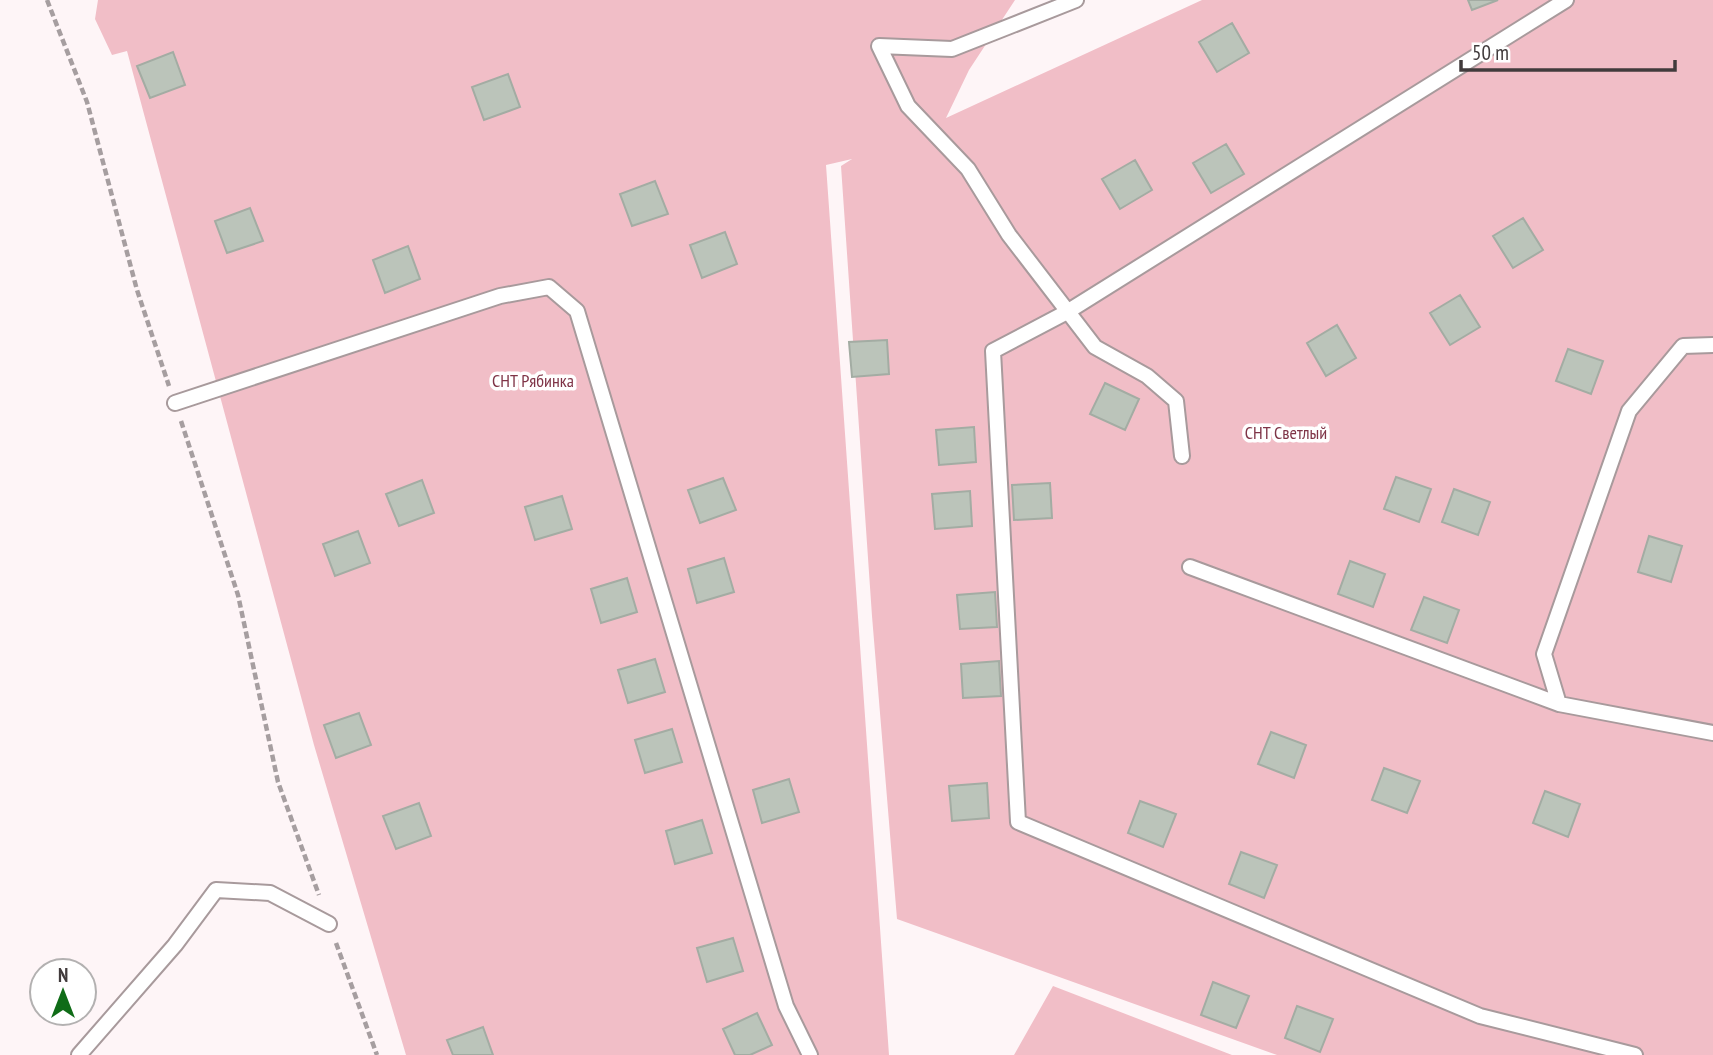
<svg xmlns="http://www.w3.org/2000/svg" width="1713" height="1055" font-family="'PT Sans Narrow',sans-serif">
<style>
.green{fill:#f1bec7}
.building{fill:#bbc4ba;stroke:#a3aca3;stroke-width:2}
.lines{fill:none;stroke-linecap:round;stroke-linejoin:round}
.service-casing{stroke:#a89a9c;stroke-width:18}
.path{stroke:#a69ea0;stroke-width:4.5;stroke-dasharray:7 3.5;stroke-linecap:butt}
.service{stroke:#fff;stroke-width:14}
.labels{text-anchor:middle;dominant-baseline:central;stroke-width:7;stroke-linejoin:round;paint-order:stroke}
.park-label{font-size:18px;fill:#7f3447;stroke:#fff}
</style>
<rect width="100%" height="100%" fill="#fef5f7"/>
<path class="green" d="M98,0h917l-46,70 -23,48 256,-118h511v1055h-436l-380,-136 -25,-303 -31,-450 11,-7 -26,6 63,890h-483l-92,-310 -187,-694 -15,4 -17,-36z
M1053,986l179,69h-218z"/>
<path class="building" d="M1468,0h30l-26,10z
M1232,23l17,30 -32,19 -18,-30z
M173,52l12,33 -35,13 -13,-32z
M508,74l12,33 -36,13 -12,-33z
M1226,144l18,30 -33,19 -18,-30z
M1135,160l17,30 -32,19 -18,-30z
M655,181l13,33 -36,12 -12,-32z
M250,208l13,33 -36,12 -12,-32z
M1523,218l20,32 -30,18 -20,-32z
M725,232l12,32 -35,14 -12,-33z
M408,246l12,33 -35,14 -12,-33z
M1460,295l20,32 -30,18 -20,-32z
M1337,325l19,33 -30,18 -19,-33z
M887,340l2,34 -37,3 -3,-35z
M1568,349l35,12 -12,33 -35,-13z
M1105,383l34,16 -14,31 -35,-16z
M974,427l2,35 -37,3 -3,-35z
M1396,477l35,12 -12,33 -35,-13z
M723,478l13,32 -36,13 -12,-33z
M422,480l12,33 -35,13 -13,-32z
M1050,483l2,35 -38,2 -2,-35z
M1454,489l36,13 -12,33 -36,-13z
M970,491l2,35 -37,3 -3,-35z
M562,496l10,33 -37,11 -10,-33z
M358,531l12,32 -35,13 -12,-32z
M1649,536l33,10 -11,36 -33,-10z
M724,558l10,34 -37,11 -9,-34z
M1350,561l35,13 -12,33 -35,-13z
M627,578l10,34 -36,11 -10,-34z
M995,592l2,35 -37,2 -3,-34z
M1424,597l35,13 -12,33 -36,-13z
M655,659l10,33 -37,11 -10,-33z
M999,661l2,35 -38,2 -2,-34z
M359,713l12,32 -35,13 -12,-33z
M672,729l10,33 -37,11 -10,-33z
M1271,732l35,13 -12,33 -36,-14z
M1384,768l36,13 -13,32 -35,-13z
M789,779l10,33 -37,11 -9,-33z
M987,783l2,35 -37,3 -3,-35z
M1545,791l35,13 -12,33 -35,-14z
M1140,801l36,13 -13,33 -35,-14z
M419,803l12,33 -35,13 -13,-33z
M702,820l10,33 -37,11 -9,-33z
M1241,852l36,13 -13,33 -35,-14z
M733,938l10,33 -36,11 -10,-34z
M1213,982l36,14 -13,32 -35,-13z
M1297,1006l36,13 -13,33 -35,-14z
M757,1013l15,32 -22,10h-15l-12,-26z
M483,1027l10,28h-40l-6,-15z"/>
<g class="lines">
<defs>
<path id="service" d="M1076,0l-124,49 -73,-3 29,60 60,63 41,66 86,112 52,29 29,25 6,55
M1566,0l-499,312 -74,39 25,471 462,194 155,39
M1713,345l-30,1 -54,65 -85,243 15,50 154,29
M175,403l325,-107 49,-9 28,24 209,695 24,49
M1190,567l369,137
M79,1055l96,-110 41,-55 54,3 59,31"/>
</defs>
<use href="#service" class="service-casing"/>
<path class="path" d="M47,0l40,102 50,188 32,96
M181,421l57,174 40,187 41,113
M336,943l41,112"/>
<use href="#service" class="service"/>
</g>
<g class="labels">
<g class="park-label">
<text x="533" y="380">СНТ Рябинка</text>
<text x="1286" y="432">СНТ Светлый</text>
</g>
</g>
<g transform="translate(63 992)"><circle r="33" fill="#ffffff" stroke="#b3b1b1" stroke-width="2"/>
<path d="M0-5L12 26L0 18L-12 26Z" fill="#0f6c17"/>
<text y="-10" font-size="19" font-weight="bold" text-anchor="middle" fill="#413b3c">N</text>
</g>
<path d="M1461 60v10h214v-10" fill="none" stroke="#413b3c" stroke-width="3.5"/>
<text x="1472" y="60" font-size="21" fill="#413b3c" stroke="#ffffff" stroke-width="5" paint-order="stroke">50 m</text>
</svg>
